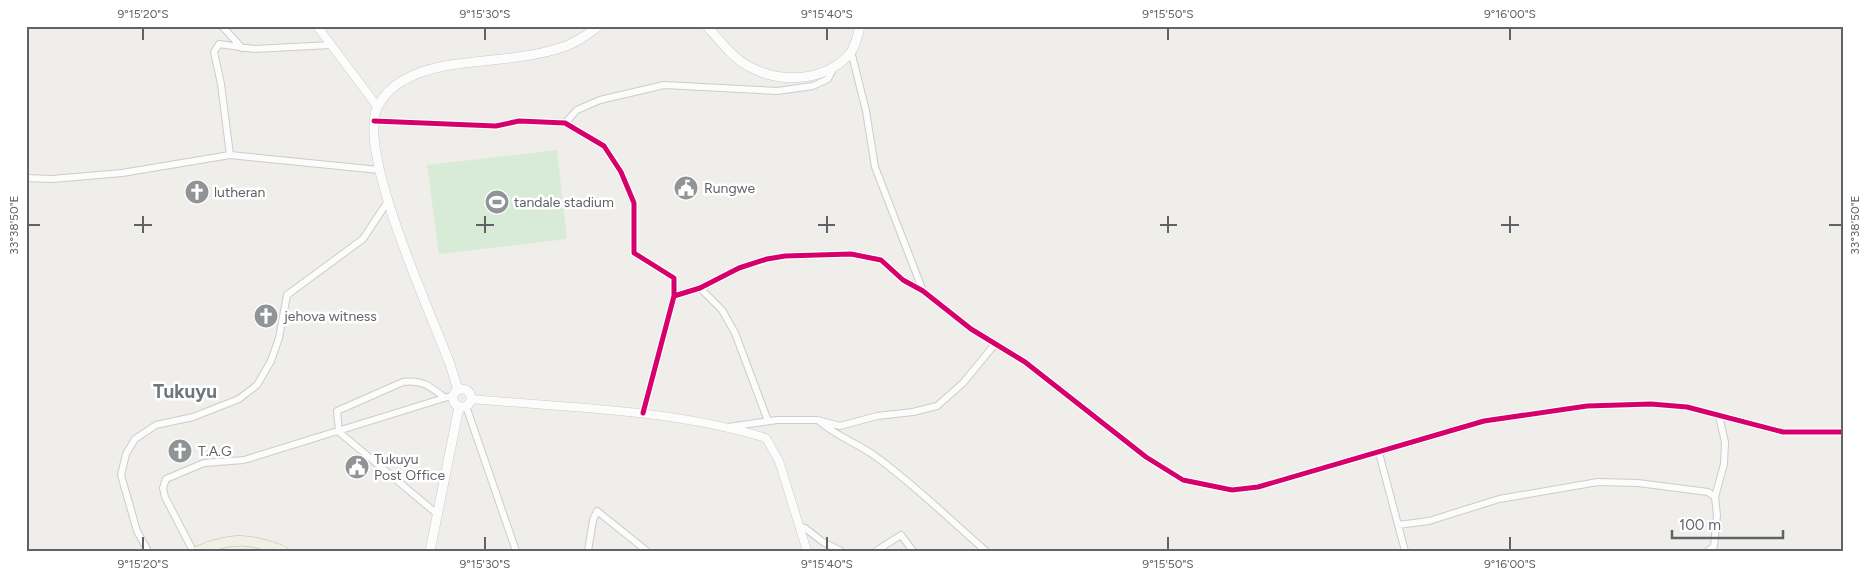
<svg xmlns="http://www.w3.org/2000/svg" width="1869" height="577" font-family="Figtree,sans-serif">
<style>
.green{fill:#d8ebd6}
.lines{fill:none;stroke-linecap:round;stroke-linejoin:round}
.minor-casing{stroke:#cbcccc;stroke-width:8}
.tertiary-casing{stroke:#cbcccc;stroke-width:9}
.secondary-casing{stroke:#cacacb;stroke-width:10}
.trunk-casing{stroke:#c8b996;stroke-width:11}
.minor{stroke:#fdfcfc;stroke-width:6}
.tertiary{stroke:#fdfcfc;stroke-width:8}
.secondary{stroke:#fdfcfc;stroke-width:9}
.trunk{stroke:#f2f0e6;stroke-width:10}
.cycleway-casing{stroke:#fff;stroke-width:8}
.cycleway{stroke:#d6006c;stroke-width:5}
.ticks{fill:none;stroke:#5f6368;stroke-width:2}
.labels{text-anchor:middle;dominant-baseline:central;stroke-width:5;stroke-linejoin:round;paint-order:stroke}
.poi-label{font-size:14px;fill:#5f6368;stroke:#fff;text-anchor:start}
.district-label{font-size:19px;font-weight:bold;fill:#70757a;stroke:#fff}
.neatline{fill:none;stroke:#5f6368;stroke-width:2}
.ticks-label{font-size:12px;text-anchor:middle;fill:#5f6368}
</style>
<rect width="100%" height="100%" fill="#efeeea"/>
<path class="green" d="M557,150l10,89 -128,15 -12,-89z"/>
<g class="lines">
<defs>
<path id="minor" d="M222,26l20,22
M851,51l15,60 9,56 48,124
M374,121l122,5 23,-5 46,2 39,23 17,26 13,31v50l40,25v18l-31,117
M565,123l12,-13 23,-10 64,-15 113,6 36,-5 15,-7 6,-12
M230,155l-9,-71 -7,-32 5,-8 35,5 77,-4
M26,178l26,1 70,-6 108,-18 149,15
M700,288l22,22 13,23 33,88
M674,296l26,-8 39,-20 28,-9 18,-3 66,-2 30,6 22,20 20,11 48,38 54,33 121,95 37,23 49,10 26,-3 226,-66 103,-15 64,-2 36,3 96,25h60
M466,406l50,145
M820,422c18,15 37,21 55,34 40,29 74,63 111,95
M728,427l49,-7h40l23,6 37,-10 36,-4 24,-6 26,-23 32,-39
M1379,453l26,98
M436,513l-97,-81 -2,-21 66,-29c19,-3 28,5 42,16
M1398,525l31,-4 70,-22 99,-17 40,1 70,9 7,5
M800,527l5,1 18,14 18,9
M148,551l-11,-20 -16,-56 5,-21 9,-15 21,-14 37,-8 46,-18 18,-14 14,-24 8,-23 8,-43 76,-56 25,-38
M193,551l-28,-54 -2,-9 3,-9 38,-16 40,-3 210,-65
M588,551l5,-31 4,-9 50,40
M876,551l25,-16 12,16
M1708,551l6,-5 3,-31 -2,-18 9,-33 1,-22 -6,-26"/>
<path id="tertiary" d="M317,26l60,80
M471,399c99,9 200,10 295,39l13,23 28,90"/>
<path id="secondary" d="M707,26c13,15 26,33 45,42 31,16 76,13 99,-16 5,-7 7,-17 9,-26
M453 398a9 9 0 1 1 18 0a9 9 0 1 1-18 0Z
M458,390l-8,-26c-18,-48 -95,-215 -72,-258 12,-24 41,-35 66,-40 39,-7 81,-6 119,-19 13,-4 25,-13 36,-21
M430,551l29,-144"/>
<path id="trunk" d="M198,551c34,-14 52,-13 85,0"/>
</defs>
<use href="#minor" class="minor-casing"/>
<use href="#tertiary" class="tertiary-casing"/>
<use href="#secondary" class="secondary-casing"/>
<use href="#trunk" class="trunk-casing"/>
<use href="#minor" class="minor"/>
<use href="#tertiary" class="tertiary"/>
<use href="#secondary" class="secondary"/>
<use href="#trunk" class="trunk"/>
<defs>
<path id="cycleway" d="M374,121l122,5 23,-5 46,2 39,23 17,26 13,31v50l40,25v18l-31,117
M674,296l26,-8 39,-20 28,-9 18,-3 66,-2 30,6 22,20 20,11 48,38 54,33 121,95 37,23 49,10 26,-3 226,-66 103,-15 64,-2 36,3 96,25h60"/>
</defs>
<use href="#cycleway" class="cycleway-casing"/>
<use href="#cycleway" class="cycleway"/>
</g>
<path class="ticks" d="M143,28v12M485,28v12M827,28v12M1168,28v12M1510,28v12M143,216v17M485,216v17M827,216v17M1168,216v17M1510,216v17M28,225h12M134,225h18M476,225h18M818,225h17M1160,225h17M1501,225h18M1829,225h13M143,537v13M485,537v13M827,537v13M1168,537v13M1510,537v13"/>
<defs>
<symbol id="civic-disc" viewBox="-11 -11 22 22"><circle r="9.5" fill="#919496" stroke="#fff"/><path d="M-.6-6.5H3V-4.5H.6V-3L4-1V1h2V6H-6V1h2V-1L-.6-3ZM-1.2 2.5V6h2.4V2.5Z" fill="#fff"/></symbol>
<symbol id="church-disc" viewBox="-11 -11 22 22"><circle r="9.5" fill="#919496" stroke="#fff"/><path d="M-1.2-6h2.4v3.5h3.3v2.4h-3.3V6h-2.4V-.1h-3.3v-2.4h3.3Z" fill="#fff"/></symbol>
<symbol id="stadium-disc" viewBox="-11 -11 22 22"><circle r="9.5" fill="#919496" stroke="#fff"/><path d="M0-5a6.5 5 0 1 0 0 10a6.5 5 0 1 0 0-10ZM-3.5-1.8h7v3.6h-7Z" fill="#fff"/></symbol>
</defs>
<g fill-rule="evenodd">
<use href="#civic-disc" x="672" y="174" width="28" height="28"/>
<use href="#church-disc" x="183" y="178" width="28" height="28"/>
<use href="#stadium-disc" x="483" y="188" width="28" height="28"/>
<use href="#church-disc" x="252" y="302" width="28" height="28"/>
<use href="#church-disc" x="166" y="437" width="28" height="28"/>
<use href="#civic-disc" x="343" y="453" width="28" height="28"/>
</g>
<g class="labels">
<g class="poi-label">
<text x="704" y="188">Rungwe</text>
<text x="214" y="192">lutheran</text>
<text x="514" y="202">tandale stadium</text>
<text x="284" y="316">jehova witness</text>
<text x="198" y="451">T.A.G</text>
<text x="374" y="459">Tukuyu<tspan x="374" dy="16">Post Office</tspan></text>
</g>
<g class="district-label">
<text x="185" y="391">Tukuyu</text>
</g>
</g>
<rect width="1869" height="577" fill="none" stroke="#ffffff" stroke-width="55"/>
<path d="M1672 530v8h111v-8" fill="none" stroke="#5f6368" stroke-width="2.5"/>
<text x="1679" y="530" font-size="15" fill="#5f6368" stroke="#ffffff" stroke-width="4" paint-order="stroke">100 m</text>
<rect x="28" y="28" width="1814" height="522" class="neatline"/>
<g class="ticks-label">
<text x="143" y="18">9°15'20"S</text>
<text x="485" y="18">9°15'30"S</text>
<text x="827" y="18">9°15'40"S</text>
<text x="1168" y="18">9°15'50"S</text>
<text x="1510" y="18">9°16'00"S</text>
<text transform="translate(1855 225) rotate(-90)" y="4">33°38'50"E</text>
<text transform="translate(14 225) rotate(-90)" y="4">33°38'50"E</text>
<text x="143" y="568">9°15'20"S</text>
<text x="485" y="568">9°15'30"S</text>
<text x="827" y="568">9°15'40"S</text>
<text x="1168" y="568">9°15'50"S</text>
<text x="1510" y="568">9°16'00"S</text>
</g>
</svg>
